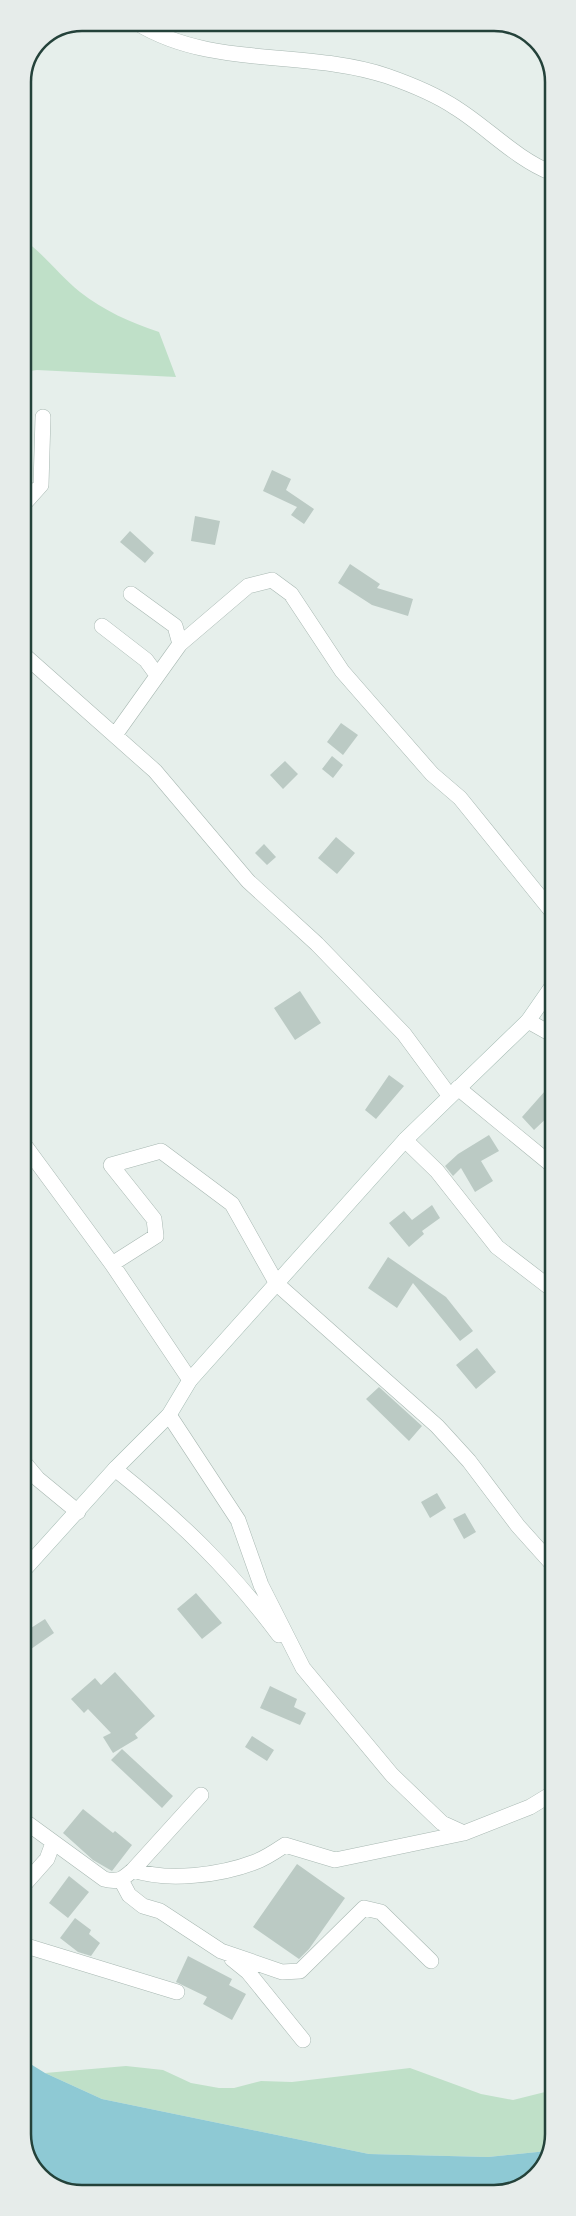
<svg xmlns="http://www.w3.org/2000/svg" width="576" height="2216" font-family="'Public Sans',sans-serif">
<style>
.green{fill:#bfe0c8}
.water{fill:#8ec9d4}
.building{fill:#bbcac4}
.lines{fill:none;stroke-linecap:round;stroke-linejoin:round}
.street-casing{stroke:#a8b8b2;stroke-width:16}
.secondary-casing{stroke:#a4bbb3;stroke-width:16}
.street{stroke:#fff;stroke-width:15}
.secondary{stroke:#fff;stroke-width:15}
.rim{fill:none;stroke:#24423a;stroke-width:2.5}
</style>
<rect width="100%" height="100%" fill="#e6efeb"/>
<path class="green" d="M23,239c21,15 36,36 57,53 24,19 50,30 79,40l17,45 -139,-7 -14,2z
M126,2066l37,4 28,13 28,5h15l27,-7 31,1 118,-14 71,26 32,6 40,-10v44l-6,17 -59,6 -119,-3 -267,-55 -57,-26z"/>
<path class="water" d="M24,2060l21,13 57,26 267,55 119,3 59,-6 -8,22 -34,19 -430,1 -35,-17 -16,-31z"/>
<path class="building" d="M272,470l19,9 -5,11 28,19 -10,15 -13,-9 6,-8 -34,-16z
M195,516l25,5 -5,24 -24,-4z
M130,531l24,22 -9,10 -25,-21z
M350,564l30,20 -3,4 36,11 -5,17 -36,-11 -34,-22z
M341,723l17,12 -15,20 -16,-13z
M332,756l11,9 -10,13 -11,-9z
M285,761l13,13 -15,15 -13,-14z
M336,837l19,16 -18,21 -19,-16z
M264,844l12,13 -9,8 -12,-12z
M300,991l21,32 -26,17 -21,-32z
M389,1075l15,11 -28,33 -11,-9z
M553,1082v30l-19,18 -12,-13z
M489,1135l10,16 -18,10 12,20 -18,11 -14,-24 -8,8 -8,-10 13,-12z
M432,1205l8,13 -18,13 2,3 -15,13 -20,-24 15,-12 8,9z
M388,1257l58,40 27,34 -13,10 -47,-58 -16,25 -29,-20z
M477,1348l19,24 -20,17 -20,-24z
M379,1387l43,39 -13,15 -43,-42z
M437,1493l9,15 -16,10 -9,-16z
M465,1513l11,19 -12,7 -11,-20z
M196,1593l26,30 -20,16 -25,-30z
M45,1619l9,14 -23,16 -8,-12v-4z
M115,1672l40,44 -20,18 3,4 -25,15 -10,-16 8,-4 -23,-24 -4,4 -13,-14 24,-21 6,7z
M270,1686l27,13 -3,8 12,6 -6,12 -40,-17z
M252,1736l22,14 -7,11 -22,-14z
M122,1749l51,47 -11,12 -51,-48z
M83,1809l30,24 2,-2 17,14 -20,26 -19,-11 -30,-27z
M297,1864l48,34 -36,51 -10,10 -46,-32z
M69,1876l20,16 -21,26 -19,-15z
M75,1918l16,12 -2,4 11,9 -9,13 -13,-4 -18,-14z
M188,1956l44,23 -3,6 17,9 -14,26 -29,-16 4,-7 -31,-15z"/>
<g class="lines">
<defs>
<path id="street" d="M137,23c75,46 169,26 250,53 23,8 48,18 69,32 32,20 60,51 96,65
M23,505l18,-20 2,-68
M131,594l44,32 5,18
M102,626l44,34 11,15
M23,654l132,117 93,110 69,63 87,90 45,61
M115,735l65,-91 68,-58 24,-6 19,14 51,77 90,103 28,24 93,115
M528,1021l25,14
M458,1088l95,78
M405,1140l32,31 60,76 56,43
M23,1143l89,121 78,116
M112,1264l44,-28 -2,-17 -43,-54 50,-14 71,53 45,80 160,142 32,35 49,65 35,39
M169,1415l69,105 23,65 42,83 89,107 50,48 22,10
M23,1461l15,18 40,33
M115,1469c65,52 114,99 164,166
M23,1820l81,59c14,4 19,0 29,-9l68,-75
M133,1870c35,12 88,5 122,-8 11,-4 21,-11 30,-17l50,15 129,-27 66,-26 23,-14
M121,1880l8,15 14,11 17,5 61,40 61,21 18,-1 64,-63 17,4 50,49
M23,1886l24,-27 6,-16
M23,1945l154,47
M232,1959l16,13 55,68"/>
<path id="secondary" d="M23,1571l92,-102 54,-54 21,-35 215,-240 123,-119 25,-36"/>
</defs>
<use href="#street" class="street-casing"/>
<use href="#secondary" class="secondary-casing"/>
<use href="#street" class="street"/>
<use href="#secondary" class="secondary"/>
</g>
<path d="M0 0H576V2216H0ZM82 31H494A51 51 0 0 1 545 82V2134A51 51 0 0 1 494 2185H82A51 51 0 0 1 31 2134V82A51 51 0 0 1 82 31Z" fill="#e6ecea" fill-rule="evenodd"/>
<path class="rim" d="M82 31H494A51 51 0 0 1 545 82V2134A51 51 0 0 1 494 2185H82A51 51 0 0 1 31 2134V82A51 51 0 0 1 82 31Z"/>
</svg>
